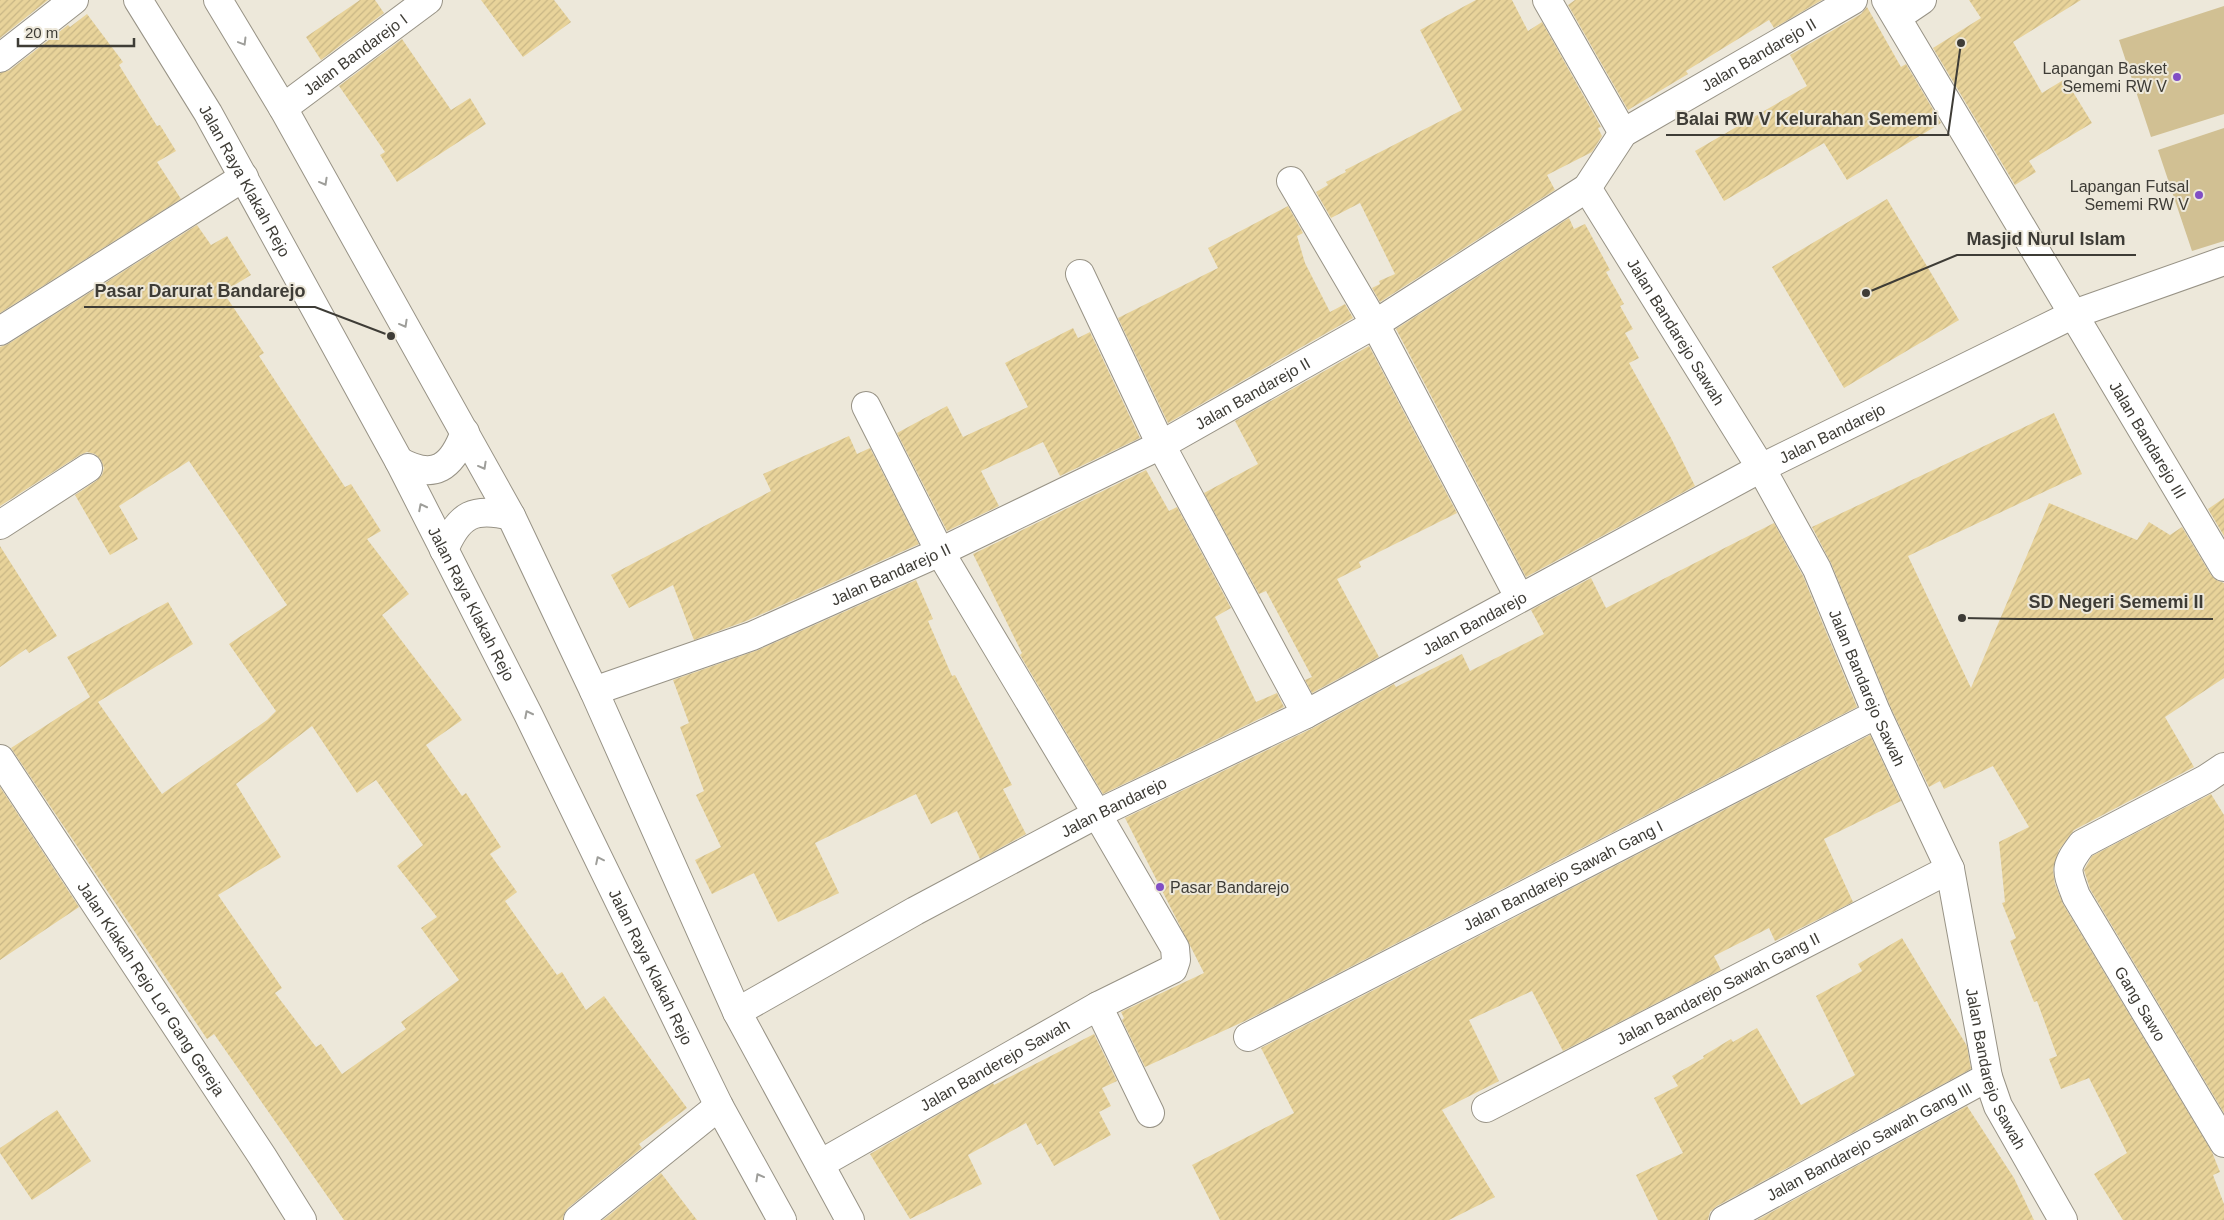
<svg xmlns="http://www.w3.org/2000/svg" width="2224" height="1220" font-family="Helvetica,sans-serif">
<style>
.pitch{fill:#d1c093}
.building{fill:url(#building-hatch);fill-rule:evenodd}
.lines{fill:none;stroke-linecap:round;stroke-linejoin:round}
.minor-casing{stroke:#989386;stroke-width:30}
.secondary-casing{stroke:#989386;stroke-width:30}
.minor{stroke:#fff;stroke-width:28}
.secondary{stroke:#fff;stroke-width:28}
.oneway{stroke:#9e9e9a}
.poi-dot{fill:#814ec5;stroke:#ede8da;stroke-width:2}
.labels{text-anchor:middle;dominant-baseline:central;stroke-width:4;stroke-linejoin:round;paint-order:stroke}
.street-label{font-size:16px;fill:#3e3c36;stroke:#ede8da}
.poi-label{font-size:16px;fill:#3e3c36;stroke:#ede8da;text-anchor:end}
.leader{fill:none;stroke:#3e3c36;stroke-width:2}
.callout-dot{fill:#3e3c36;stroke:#ede8da;stroke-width:2}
.callout-label{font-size:18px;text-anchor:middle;font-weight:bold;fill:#3e3c36;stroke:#ede8da;stroke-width:4;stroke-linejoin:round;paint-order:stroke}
</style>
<defs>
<pattern id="building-hatch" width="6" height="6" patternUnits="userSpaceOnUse" patternTransform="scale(1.25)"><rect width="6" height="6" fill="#e8d39a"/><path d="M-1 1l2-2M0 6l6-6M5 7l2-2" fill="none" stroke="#c8b685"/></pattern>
</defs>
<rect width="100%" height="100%" fill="#ede8da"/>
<path class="pitch" d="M2224,6v108l-73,23 -32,-97z
M2224,128v113l-32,10 -34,-101z"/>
<path class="building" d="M0,0h48l-48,38z
M360,0h15l9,13 -63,47 -15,-23z
M481,0h73l17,22 -48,35z
M1476,0h36l16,31 14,-9 59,105 -3,1 4,8 -10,16 -45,23 8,15 -175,112 -8,-14 8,-4 -1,-3 16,-7 -35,-71 -29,15 -15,-26 12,-7 -2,-3 20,-10 -1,-2 117,-60 -42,-80z
M1575,0h247l-48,28 -5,-8 -83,51 2,3 -60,36 -60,-105z
M1969,0h112l-68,42 29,51 23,-14 27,44 -63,38 7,11 -21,13 -82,-137 48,-30z
M1867,7l34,60 5,-3 35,59 -94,57 -23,-37 -100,58 -29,-50 112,-65 -17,-31 71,-41z
M87,14l36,48 -4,3 38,61 3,-1 16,26 -19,11 24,37 -181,114v-240l10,-3 58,-45 2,2z
M402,39l49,71 19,-12 16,26 -89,58 -17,-27 5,-3 -46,-66z
M1887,199l72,121 -115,68 -72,-121z
M1288,206l15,27 -6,3 8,27 25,49 15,-8 8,14 -185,105 -50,-105 100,-50 -10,-20z
M1569,218l5,11 11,-5 25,46 -4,2 18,32 -4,2 13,23 -8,4 14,25 -10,5 42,75 24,48 -169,91 -130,-248z
M197,225l14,20 16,-9 24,39 -28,17 41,61 -5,3 47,72 39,59 6,-3 30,47 -14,8 42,55 -27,21 80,105 -36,25 36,51 4,-3 35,54 -11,7 27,38 -12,9 52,74 5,-3 24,38 18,-14 83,112 -48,36 3,4 -74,60 -4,6 -1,6h-219l-130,-186 -7,5 -196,-291 79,-51 -23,-40 101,-55 25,42 -95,58 64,92 105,-74 9,-9 -47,-67 58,-39 -98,-144 -70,45 19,33 -28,16 -35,-60 21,-14 6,-6 2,-7 -3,-8 -6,-6 -8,-2 -7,3 -80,51v-159l8,-3zM312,726l45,67 19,-13 47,65 -26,21 40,51 -16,11 38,52 -58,42 5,7 -64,45 -21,-30 -5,3 -41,-54 7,-5 -64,-93 63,-38 -45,-73z
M1073,328l5,10 12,-6 50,106 -80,38 -17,-34 -62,29 18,35 -52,25 -50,-98 50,-27 16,31 65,-30 -23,-44z
M1369,346l88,167 -98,49 2,5 -24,12 42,78 -67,36 -7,-13 7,-3 -46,-86 -7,3 -55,-101 54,-29 -23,-43z
M2054,413l28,61 -174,82 63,132 78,-185 88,37 12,-18 21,13 12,-8 29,48 5,5 8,3v95l-59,39 29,50 -120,63 -15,20 -6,19 2,15 8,20 149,248 8,20 -7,3 11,29v16h-101l-29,-46 33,-21 -38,-75 -28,11 -12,-30 8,-3 -20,-55 -3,1 -24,-61 6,-3 -14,-35 3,-1 -6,-60 30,-15 -36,-61 -49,23 -4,-8 -11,6 -38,-79 -60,-145 -19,-36z
M849,436l8,18 13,-6 49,96 -173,77 -52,19 -21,-55 -44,23 -18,-33 160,-84 -8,-17z
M1146,470l23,41 8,-4 54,101 -16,9 41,85 21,-9 7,14 -181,87 -83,-139 2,-2 -49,-99z
M2224,498v38l-16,-27z
M1774,523l29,53 54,131 -610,313 -102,47 -23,-47 2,-2 -3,-6 83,-39 -79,-155 188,-90 81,-44 2,3 66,-33 8,17 74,-37 -13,-24 60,-32 15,30z
M0,546l57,90 -28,17 -3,-4 -26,18z
M916,580l17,39 -5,2 24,55 3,-1 57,110 -9,4 23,45 -46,25 -23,-48 -26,13 -15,-30 -101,49 24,50 -61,29 -24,-49 -42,21 -17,-34 26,-13 -25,-52 8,-4 -24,-64 9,-4 -16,-43 85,-30z
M1870,735l31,66 -77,38 29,63 -78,39 -6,-13 -55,28 7,14 -158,81 -31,-60 -63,29 30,61 -57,29 53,87 -46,23h-229l-28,-55 102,-52 -33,-65z
M0,787l79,120 -79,53z
M2211,794l13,21v298l-134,-224 -6,-19 8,-14z
M1902,938l65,108 4,23 -254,137 -7,6 -2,8h-50l-22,-45 47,-22 -29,-55 24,-12 -6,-10 32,-18 -1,-2 28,-17 2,3 24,-14 44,77 54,-30 -39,-79 46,-25 -4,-7z
M1094,1034l23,47 -15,7 9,18 -12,6 12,23 -57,31 -13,-23 -4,2 -11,-22 -58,32 14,29 -72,35 -40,-65 123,-71 1,2z
M1967,1106l47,72 20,42h-277z
M57,1110l34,51 -59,39 -32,-47v-5z
M661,1173l36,47h-94z"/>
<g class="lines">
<defs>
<g id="minor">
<path d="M1547,0l76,133"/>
<path id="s1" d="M1886,0l338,567"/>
<path d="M1897,17l25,-17"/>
<path d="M0,58l74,-58"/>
<path id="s2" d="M283,108l145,-108"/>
<path d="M1291,181l84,143 144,273"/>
<path id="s3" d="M1587,188l174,280 56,101 60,145 73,155 38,208 10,29 65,114"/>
<path d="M1080,274l81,171 145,269"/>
<path d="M0,331l244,-154"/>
<path d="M0,525l88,-57"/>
<path id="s4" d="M594,691l158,-55 188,-84 221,-107 214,-121 212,-136 36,-55 230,-133"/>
<path id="s5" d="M0,759l262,397 40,64"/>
<path id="s6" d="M2224,767l-18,12 -124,65c-18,24 -16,25 -6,52l148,247"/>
<path d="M1098,1006l52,107"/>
<path id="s7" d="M737,1012l178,-101 182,-97 209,-100 455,-246 313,-154 150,-53"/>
<path id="s8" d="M1248,1037l629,-323"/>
<path id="s9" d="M1486,1108l464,-239"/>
<path id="s10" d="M820,1164l278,-158 75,-37 3,-9 -1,-12 -78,-134 -157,-262 -74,-146"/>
<path d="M578,1220l141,-114"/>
<path id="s11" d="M1724,1220l264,-143"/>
</g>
<g id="secondary">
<path id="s12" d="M138,0l70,113 191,348 129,253 191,392 63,114"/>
<path d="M218,0l65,108 228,408 83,175 143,321 113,208"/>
<path d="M399,461c36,20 53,6 66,-29"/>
<path d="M444,550c15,-36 30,-43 67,-34"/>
</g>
</defs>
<use href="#minor" class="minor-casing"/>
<use href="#secondary" class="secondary-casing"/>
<use href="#minor" class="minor"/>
<use href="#secondary" class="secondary"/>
</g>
<defs><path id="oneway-chevron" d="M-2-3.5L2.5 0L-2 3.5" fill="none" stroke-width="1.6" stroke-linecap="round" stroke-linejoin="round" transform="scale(1.25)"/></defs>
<g class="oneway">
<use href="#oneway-chevron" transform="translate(243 42) rotate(59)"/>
<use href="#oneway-chevron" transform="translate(324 182) rotate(61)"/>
<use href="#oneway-chevron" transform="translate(404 324) rotate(61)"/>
<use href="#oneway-chevron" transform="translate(483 466) rotate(61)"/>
<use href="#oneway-chevron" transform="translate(422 507) rotate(-117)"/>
<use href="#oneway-chevron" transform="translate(528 714) rotate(-117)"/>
<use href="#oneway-chevron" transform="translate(599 860) rotate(-116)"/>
<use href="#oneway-chevron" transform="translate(759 1177) rotate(-119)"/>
</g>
<g class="poi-dot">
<circle cx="2177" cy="77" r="5"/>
<circle cx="2199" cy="195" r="5"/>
<circle cx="1160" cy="887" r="5"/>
</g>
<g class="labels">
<g class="street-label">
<text stroke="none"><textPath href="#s2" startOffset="90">Jalan Bandarejo I</textPath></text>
<text stroke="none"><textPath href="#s4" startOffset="1339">Jalan Bandarejo II</textPath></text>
<text stroke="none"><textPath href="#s12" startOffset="210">Jalan Raya Klakah Rejo</textPath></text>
<text stroke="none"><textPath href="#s3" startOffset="169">Jalan Bandarejo Sawah</textPath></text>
<text stroke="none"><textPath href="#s4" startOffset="724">Jalan Bandarejo II</textPath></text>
<text stroke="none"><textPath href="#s7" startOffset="1239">Jalan Bandarejo</textPath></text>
<text stroke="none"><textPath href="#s1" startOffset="512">Jalan Bandarejo III</textPath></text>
<text stroke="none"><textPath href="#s4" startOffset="319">Jalan Bandarejo II</textPath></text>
<text stroke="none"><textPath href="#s12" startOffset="690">Jalan Raya Klakah Rejo</textPath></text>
<text stroke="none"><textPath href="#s7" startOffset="834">Jalan Bandarejo</textPath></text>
<text stroke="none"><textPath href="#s3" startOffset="574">Jalan Bandarejo Sawah</textPath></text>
<text stroke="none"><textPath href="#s7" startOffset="429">Jalan Bandarejo</textPath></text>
<text stroke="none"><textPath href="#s8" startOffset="354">Jalan Bandarejo Sawah Gang I</textPath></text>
<text stroke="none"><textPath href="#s12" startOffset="1095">Jalan Raya Klakah Rejo</textPath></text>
<text stroke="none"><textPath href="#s9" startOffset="261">Jalan Bandarejo Sawah Gang II</textPath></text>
<text stroke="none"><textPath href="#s5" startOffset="275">Jalan Klakah Rejo Lor Gang Gereja</textPath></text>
<text stroke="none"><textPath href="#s6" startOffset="344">Gang Sawo</textPath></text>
<text stroke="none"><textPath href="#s10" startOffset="201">Jalan Banderejo Sawah</textPath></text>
<text stroke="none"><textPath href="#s3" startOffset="979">Jalan Bandarejo Sawah</textPath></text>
<text stroke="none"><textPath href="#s11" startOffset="165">Jalan Bandarejo Sawah Gang III</textPath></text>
</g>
<g class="poi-label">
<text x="2167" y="68">Lapangan Basket<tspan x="2167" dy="18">Sememi RW V</tspan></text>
<text x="2189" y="186">Lapangan Futsal<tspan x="2189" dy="18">Sememi RW V</tspan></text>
<text x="1170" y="887" text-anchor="start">Pasar Bandarejo</text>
</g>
</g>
<path class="leader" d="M1961 43L1948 135H1666M1866 293L1957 255H2136M391 336L315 307H84M1962 618L2018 619H2213"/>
<g class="callout-dot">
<circle cx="1961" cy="43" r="5"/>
<circle cx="1866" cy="293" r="5"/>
<circle cx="391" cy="336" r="5"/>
<circle cx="1962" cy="618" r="5"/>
</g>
<g class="callout-label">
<text x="1807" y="125">Balai RW V Kelurahan Sememi</text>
<text x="2046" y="245">Masjid Nurul Islam</text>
<text x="200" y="297">Pasar Darurat Bandarejo</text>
<text x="2116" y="608">SD Negeri Sememi II</text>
</g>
<path d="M18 38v8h116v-8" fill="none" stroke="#3e3c36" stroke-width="2.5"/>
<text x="25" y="38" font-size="15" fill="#3e3c36" stroke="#ede8da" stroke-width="4" paint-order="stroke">20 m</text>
</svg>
